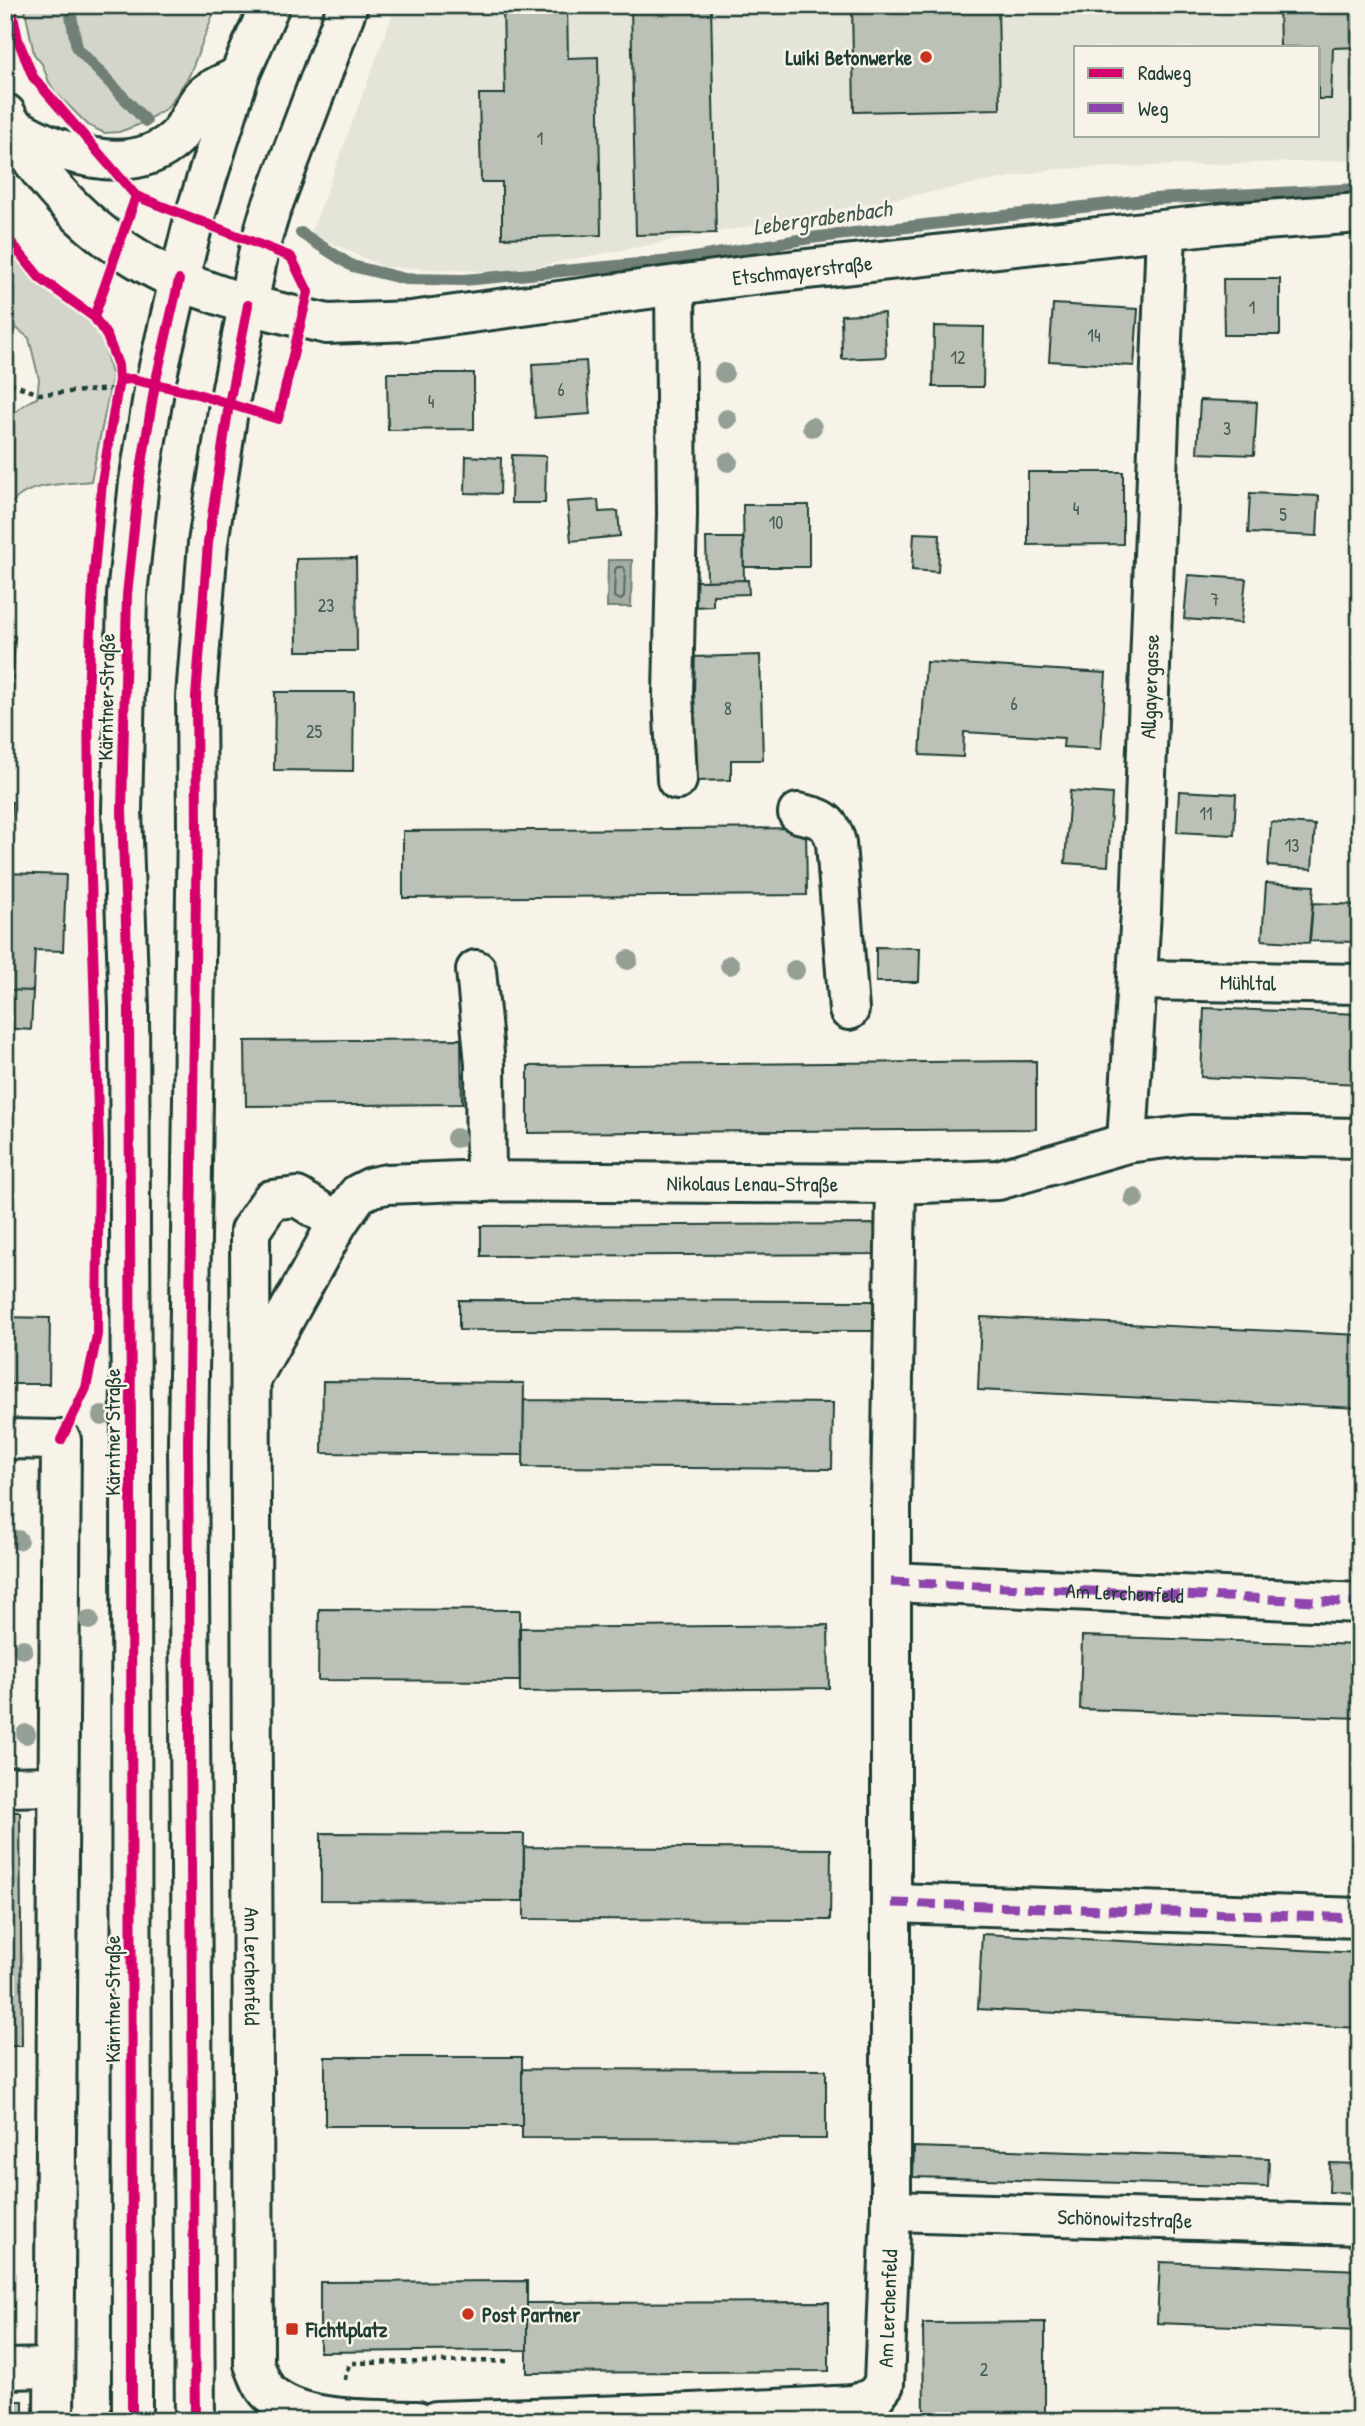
<svg xmlns="http://www.w3.org/2000/svg" width="1365" height="2426" font-family="'Patrick Hand',sans-serif">
<style>
.built{fill:#e5e4d9;fill-rule:evenodd}
.green{fill:#d3d5ca;stroke:#79897f;stroke-width:2}
.water{fill:#a4ada3;stroke:#6f8077;stroke-width:2}
.lines{fill:none;stroke-linecap:round;stroke-linejoin:round}
.shore{stroke:#546a60;stroke-width:2}
.stream{stroke:#6f8077;stroke-width:12}
.building{fill:#bbc1b6;stroke:#1f3d34;stroke-width:2}
.minor-casing{stroke:#1f3d34;stroke-width:44}
.major-casing{stroke:#1f3d34;stroke-width:44}
.highway-casing{stroke:#1f3d34;stroke-width:44}
.path{stroke:#1f3d34;stroke-width:4.5;stroke-dasharray:5 5;stroke-linecap:butt}
.minor{stroke:#f7f3e8;stroke-width:38}
.major{stroke:#f7f3e8;stroke-width:38}
.highway{stroke:#f7f3e8;stroke-width:38}
.quiet{stroke:#8e44ad;stroke-width:9;stroke-dasharray:18 9;stroke-linecap:butt}
.cycleway-casing{stroke:#f7f3e8;stroke-width:15}
.cycleway{stroke:#d6006c;stroke-width:10}
.tree{fill:#949f96}
.poi-dot{fill:#c8321e;stroke:#f7f3e8;stroke-width:2.5}
.labels{text-anchor:middle;dominant-baseline:central;stroke-width:5;stroke-linejoin:round;paint-order:stroke}
.number-label{font-size:18px;fill:#465e54}
.poi-label{font-size:21px;font-weight:bold;fill:#1f3d34;stroke:#f7f3e8;text-anchor:start}
.street-label{font-size:21px;fill:#1f3d34;stroke:#f7f3e8}
.water-label{font-size:23px;font-style:italic;fill:#405950;stroke:#f7f3e8}
</style>
<rect width="100%" height="100%" fill="#f7f3e8"/>
<filter id="ink" filterUnits="userSpaceOnUse"><feTurbulence type="fractalNoise" baseFrequency=".0143" numOctaves="2"/><feDisplacementMap in="SourceGraphic" scale="14" xChannelSelector="R" yChannelSelector="G"/><feConvolveMatrix kernelMatrix="1 2 1 2 8 2 1 2 1" color-interpolation-filters="sRGB"/></filter>
<g filter="url(#ink)">
<path class="built" d="M396,5h964v155l-306,9 -549,103 -122,-5 -72,-34zM1076,47h242v88h-242z"/>
<path class="green" d="M24,5h193l-28,71 -22,32 -29,17 -19,7 -15,1 -16,-8 -32,-32 -7,-11 -7,-18 -8,-10z
M5,243l33,37 53,40 13,23 8,36 -21,102c-31,4 -73,0 -86,34 0,-26 -4,-58 0,-83 3,-16 18,-29 32,-34l2,-19 -10,-41 -24,-19z"/>
<path class="water" d="M608,560h24l-1,47h-24z"/>
<g class="lines">
<path class="shore" d="M617,567h6l2,3 -1,27 -3,3 -7,-3 1,-27z"/>
<path class="stream" d="M69,5l8,43 69,73
M301,233l51,33 53,13 59,1 218,-20 128,-22 343,-39 207,-10"/>
</g>
<path class="building" d="M503,5h64l1,53 30,-1 3,178 -99,3v-56h-21l-2,-88h26z
M631,5h80l5,228 -80,2z
M852,5h146l2,104 -146,3z
M1279,5h81v42l-27,1 -2,51h-13v-52h-38z
M1223,279h57v56h-56z
M1053,304l85,5 -4,57 -85,-5z
M884,313l2,44 -44,2 -1,-44z
M934,326l50,1 -1,60h-50z
M586,361l4,53 -55,4 -3,-54z
M387,373h87v56l-86,1z
M1200,400l57,2 -3,53 -57,-2z
M512,455l34,1 -1,47h-34z
M466,456l35,2 -1,36 -35,-1z
M1028,472h95v72l-95,1z
M1250,493l69,3 -2,40 -69,-3z
M598,500l1,12 19,-1 2,25 -49,5 -4,-39z
M743,505h66v62h-65z
M914,533l26,1 -2,38 -26,-2z
M706,538h37l1,42 -37,1z
M356,558l1,93h-60l-1,-92z
M1188,575l58,4 -5,44 -57,-4z
M748,580l1,14 -36,1v11l-19,1 -1,-26z
M5,635l10,1 -4,76h-6z
M760,655l3,105h-32v20l-35,1 -3,-124z
M926,662l180,11 -5,76 -38,-2 1,-9 -100,-6 -1,25 -43,-2z
M275,692h79l-1,79 -79,-1z
M1070,791l42,3 -4,72 -43,-3z
M1179,791l57,3 -2,41 -57,-3z
M5,802h7l-3,71h-4z
M1271,822l44,3 -3,44 -44,-3z
M806,828l1,67 -404,3v-67z
M5,873l61,2 -3,76 -28,-1 -2,41 -28,-1z
M1266,883l48,3 -5,57 -47,-3z
M1313,903l47,2v37l-50,-1z
M876,947l44,1 -1,34h-43z
M5,990l28,1 -2,39 -26,-2z
M1204,1008l156,6v70l-159,-7z
M461,1039l1,65 -216,2 -1,-65z
M1036,1061v68l-508,4v-67z
M881,1224v30l-400,2v-30z
M459,1300l416,1v30l-416,-1z
M5,1317l45,1 -1,66h-44z
M981,1317l379,18v73l-382,-18z
M323,1381l201,2 -1,72 -201,-2z
M524,1400l309,3 -1,66 -309,-2z
M319,1609l201,1v71l-202,-1z
M828,1625l1,63 -309,4 -1,-64z
M1082,1636l278,9v73l-280,-9z
M5,1812h15l2,234h-17z
M321,1833l203,1 -1,67 -202,-1z
M524,1847l307,2 -1,71 -306,-1z
M982,1934l378,19v75l-382,-19z
M325,2057h197v69h-197z
M522,2069l304,1v69l-304,-1z
M914,2147l355,11 -1,29 -355,-10z
M1330,2163l30,1v29l-31,-1z
M1160,2262l200,8v61l-203,-8z
M527,2281v69l-207,2v-70z
M829,2302v69l-302,2v-70z
M1045,2322v93h-121l-1,-92z
M5,2401h18v20h-18z"/>
<g class="lines">
<defs>
<g id="minor">
<path d="M675,286l2,228 -4,180 4,86"/>
<path id="s1" d="M248,305l79,19 84,-3 333,-45 482,-53 134,-10"/>
<path d="M798,813c23,5 32,7 38,30l13,167"/>
<path d="M476,970l9,94 1,118"/>
<path id="s2" d="M1138,980l222,4"/>
<path id="s3" d="M1127,1143l14,-232 25,-681"/>
<path id="s4" d="M338,1222l-41,-25 -26,3 -21,31 4,1133c4,10 8,22 15,29 34,31 105,26 148,28"/>
<path id="s5" d="M252,1378l86,-156 20,-28 14,-7 15,-3 74,-3 435,3 102,-4 129,-37 64,-8 169,3"/>
<path d="M5,1439l56,1 -7,981"/>
<path d="M891,1582l469,21"/>
<path d="M5,1787l53,-1"/>
<path d="M892,1903l468,15"/>
<path id="s6" d="M891,2211l469,14"/>
<path d="M5,2369l49,-1"/>
<path id="s7" d="M436,2421l255,-8 163,-8 20,-8 10,-13 7,-173v-704l5,-323"/>
</g>
<path id="major" d="M6,114c30,64 80,116 142,151 31,18 66,28 100,40l-19,99 -21,139 -12,154 1,127 -9,620 7,977
M132,2421l-1,-988 -2,-425 -7,-197 5,-216 12,-113 16,-98 24,-104"/>
<path id="highway" d="M11,125c45,28 120,55 165,13 12,-12 15,-28 26,-41 8,-9 26,-15 37,-21
M179,280l15,-61 45,-143 31,-71
M248,305l12,-60 10,-33 78,-207"/>
</defs>
<use href="#minor" class="minor-casing"/>
<use href="#major" class="major-casing"/>
<use href="#highway" class="highway-casing"/>
<path class="path" d="M10,383l29,11 75,-5
M345,2380l1,-8 4,-9 160,-2"/>
<use href="#minor" class="minor"/>
<use href="#major" class="major"/>
<use href="#highway" class="highway"/>
<g class="quiet">
<path id="s8" d="M891,1582l469,21"/>
<path d="M892,1903l468,15"/>
</g>
<defs>
<path id="cycleway" d="M11,5l7,35 15,37 103,119 -42,121
M5,235l35,43 54,39 13,19 11,29 1,15 -17,102 -9,102 -5,108 1,120 10,334 -2,189 -11,53 -25,52
M119,380l12,-1 60,13 87,27 30,-127 -17,-35 -155,-61
M132,2421l-1,-988 -2,-425 -7,-197 5,-216 12,-113 16,-98 24,-104
M195,2421l-7,-977 9,-620 -1,-127 12,-154 21,-139 19,-99"/>
</defs>
<use href="#cycleway" class="cycleway-casing"/>
<use href="#cycleway" class="cycleway"/>
</g>
<g class="tree">
<circle cx="724" cy="373" r="10"/>
<circle cx="727" cy="419" r="10"/>
<circle cx="812" cy="427" r="10"/>
<circle cx="728" cy="462" r="10"/>
<circle cx="628" cy="960" r="10"/>
<circle cx="730" cy="965" r="10"/>
<circle cx="795" cy="970" r="10"/>
<circle cx="456" cy="1138" r="10"/>
<circle cx="1134" cy="1198" r="10"/>
<circle cx="102" cy="1416" r="10"/>
<circle cx="18" cy="1540" r="10"/>
<circle cx="89" cy="1620" r="10"/>
<circle cx="23" cy="1649" r="10"/>
<circle cx="26" cy="1734" r="10"/>
</g>
</g>
<g class="poi-dot">
<circle cx="926" cy="57" r="7"/>
<circle cx="468" cy="2314" r="7"/>
<rect x="285" y="2322" width="14" height="14" rx="3.5"/>
</g>
<g class="labels">
<g class="number-label">
<text x="540" y="138">1</text>
<text x="1252" y="307">1</text>
<text x="1094" y="335">14</text>
<text x="958" y="357">12</text>
<text x="561" y="389">6</text>
<text x="431" y="401">4</text>
<text x="1227" y="428">3</text>
<text x="1076" y="508">4</text>
<text x="1283" y="514">5</text>
<text x="776" y="522">10</text>
<text x="1215" y="599">7</text>
<text x="326" y="605">23</text>
<text x="1014" y="703">6</text>
<text x="728" y="708">8</text>
<text x="314" y="731">25</text>
<text x="1206" y="813">11</text>
<text x="1292" y="845">13</text>
<text x="984" y="2369">2</text>
</g>
<g class="poi-label">
<text x="912" y="57" text-anchor="end">Luiki Betonwerke</text>
<text x="482" y="2314">Post Partner</text>
<text x="306" y="2329">Fichtlplatz</text>
</g>
<g class="street-label">
<text stroke="none"><textPath href="#s1" startOffset="560">Etschmayerstraße</textPath></text>
<text stroke="none"><textPath href="#s3" startOffset="457">Allgayergasse</textPath></text>
<text transform="translate(106 697) rotate(-89)">Kärntner Straße</text>
<text stroke="none"><textPath href="#s2" startOffset="110">Mühltal</textPath></text>
<text stroke="none"><textPath href="#s5" startOffset="609">Nikolaus Lenau-Straße</textPath></text>
<text transform="translate(112 1432) rotate(-90)">Kärntner Straße</text>
<text stroke="none"><textPath href="#s8" startOffset="234">Am Lerchenfeld</textPath></text>
<text stroke="none"><textPath href="#s4" startOffset="847">Am Lerchenfeld</textPath></text>
<text transform="translate(112 1999) rotate(-90)">Kärntner Straße</text>
<text stroke="none"><textPath href="#s6" startOffset="234">Schönowitzstraße</textPath></text>
<text stroke="none"><textPath href="#s7" startOffset="532">Am Lerchenfeld</textPath></text>
</g>
<g class="water-label">
<text transform="translate(822 217) rotate(-8)">Lebergrabenbach</text>
</g>
</g>
<rect width="1365" height="2426" fill="none" stroke="#f7f3e8" stroke-width="28"/>
<rect x="14" y="14" width="1337" height="2398" fill="none" stroke="#1f3d34" stroke-width="2.5" filter="url(#ink)"/>
<rect x="1074" y="46" width="245" height="91" fill="#f7f3e8" stroke="#a1aaa0" stroke-width="2"/>
<rect x="1088" y="68" width="35" height="10" fill="#d6006c" stroke="#a1aaa0" stroke-width="2"/>
<text x="1138" y="80" font-size="21" fill="#1f3d34">Radweg</text>
<rect x="1088" y="103" width="35" height="10" fill="#8e44ad" stroke="#a1aaa0" stroke-width="2"/>
<text x="1138" y="116" font-size="21" fill="#1f3d34">Weg</text>
</svg>
